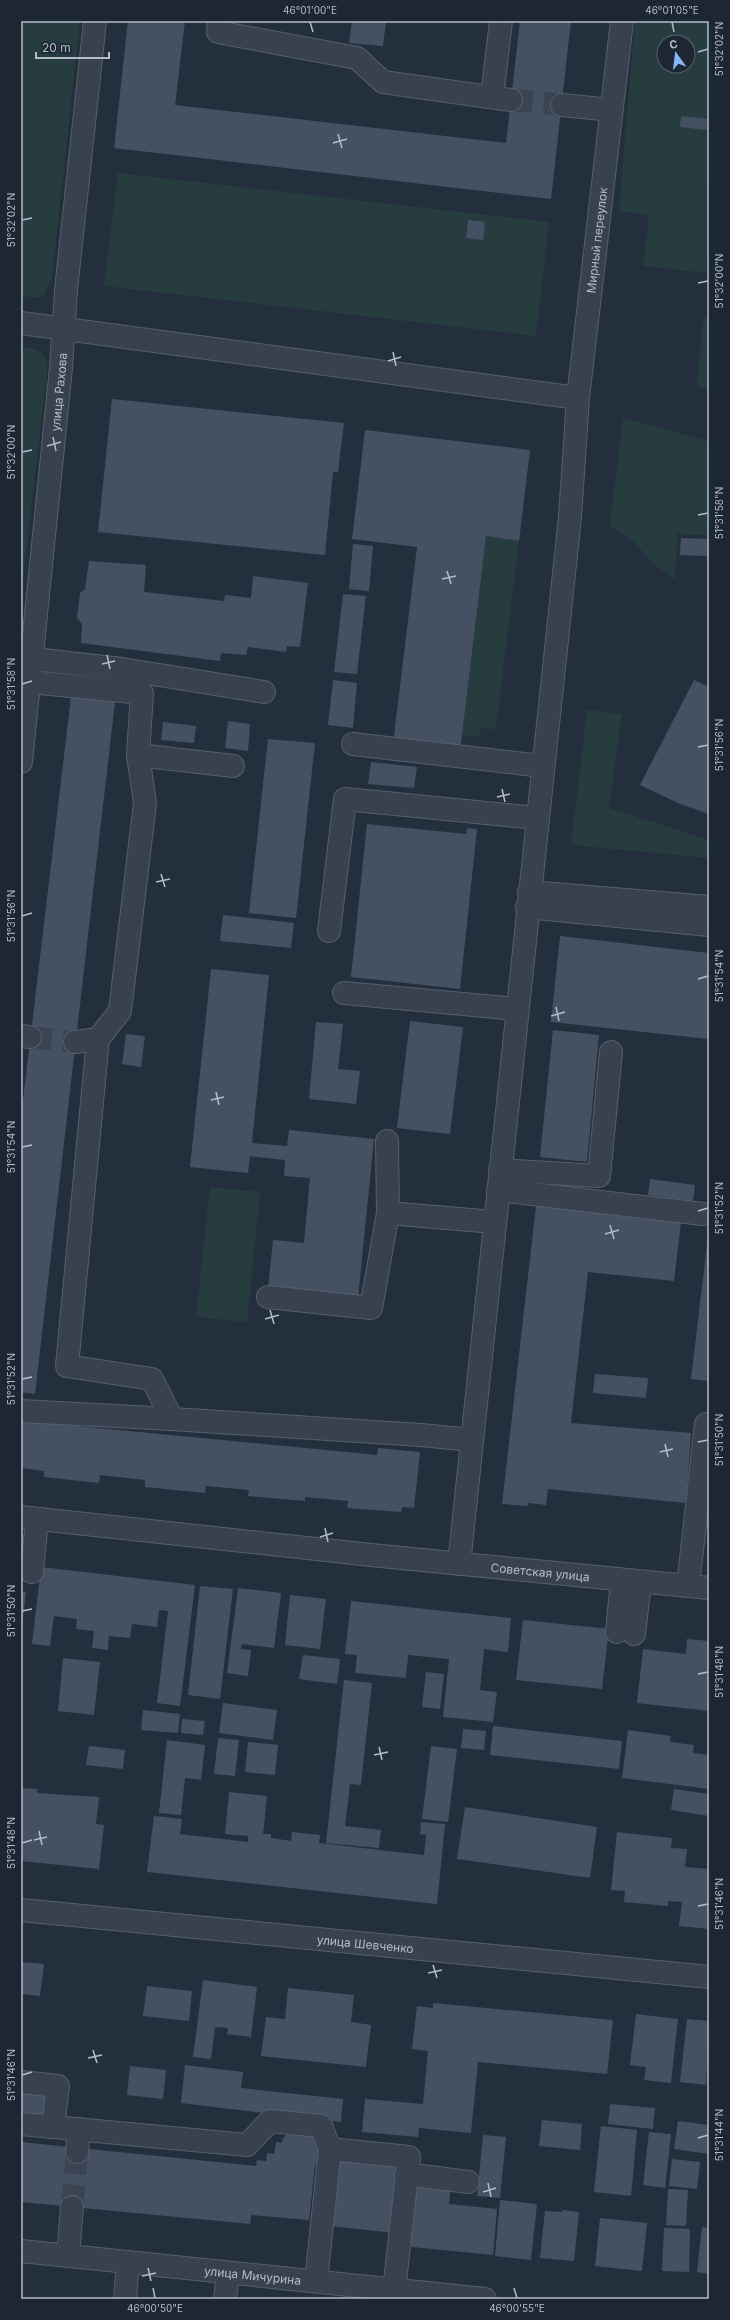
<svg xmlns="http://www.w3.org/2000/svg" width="730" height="2320" font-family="Inter,sans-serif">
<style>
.green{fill:#263c3f;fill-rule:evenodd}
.building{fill:#455162}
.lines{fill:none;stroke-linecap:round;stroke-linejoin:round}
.minor-tunnel{stroke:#3a4453;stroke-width:22;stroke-dasharray:22 11;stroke-linecap:butt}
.minor-casing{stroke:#565f6c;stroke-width:24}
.minor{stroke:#38414e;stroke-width:22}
.ticks{fill:none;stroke:#b4bcc9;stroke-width:1.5}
.labels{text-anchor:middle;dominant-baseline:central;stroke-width:3;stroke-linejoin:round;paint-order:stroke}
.street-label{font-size:12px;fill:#b4bcc9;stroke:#1d2633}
.neatline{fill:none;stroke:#b4bcc9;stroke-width:1.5}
.ticks-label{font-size:10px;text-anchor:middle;fill:#b4bcc9}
</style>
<rect width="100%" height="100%" fill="#242f3e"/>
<path class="green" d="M21,21h59l-28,257 -7,16 -7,4 -17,-2z
M635,21h74l-2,252 -64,-7 6,-51 -30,-4zM664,42h24v24h-24z
M118,173l431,49 -13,114 -432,-50z
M703,318h6v72l-12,-4z
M21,347l15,2 10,9 1,15 -26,223z
M623,418l86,23v94l-32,-1 -2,45 -22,-15 -18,-21 -25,-18z
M486,536l33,5 -23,188 -16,-1 -1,9 -17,-2z
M587,710l35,4 -13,94 100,32v18l-138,-13z
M210,1187l50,5 -13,130 -51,-5z"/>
<path class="building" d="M128,21h57l-10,84 331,38 14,-122h51l-20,178 -437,-51z
M352,21h34l-3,25 -34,-3z
M681,116l27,3 -1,11 -27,-3z
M468,220l17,2 -2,18 -17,-2z
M112,399l232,24 -6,49h-5l-8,83 -227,-23z
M365,430l165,20 -11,91 -33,-5 -26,216 -67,-8 24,-197 -65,-8z
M681,538l28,1v17l-29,-1z
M353,544l20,2 -4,45 -20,-2z
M89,561l57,4 -2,27 80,9 1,-6 26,3 2,-22 55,7 -8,64 -13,-1 -1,6 -38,-5 -2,8 -25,-2 -1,8 -139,-18 1,-19 -5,-6 3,-25 5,-4z
M343,594l23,2 -9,78 -23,-2z
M333,680l24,3 -4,45 -25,-3z
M694,680l15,7v127l-29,-10 -40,-19z
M71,697l44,5 -80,692 -14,-2v-275z
M228,721l22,3 -2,27 -23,-3z
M163,722l33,4 -2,17 -33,-3z
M268,739l47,4 -19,175 -47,-5z
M371,762l46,5 -3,21 -46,-4z
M367,824l99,10 1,-6 10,1 -17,160 -109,-12z
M223,915l71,8 -3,25 -71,-7z
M560,936l149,17v86l-158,-17z
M211,969l58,6 -17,168 35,3 2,-16 85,9 -16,159 -90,-9 5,-49 31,3 6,-65 -26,-2 1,-16 -35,-4 -2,17 -58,-6z
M410,1021l53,6 -13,107 -53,-6z
M316,1022l27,2 -5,45 22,2 -4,33 -47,-5z
M553,1030l46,5 -12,127 -47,-5z
M126,1034l19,2 -4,31 -19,-3z
M650,1179l45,6 -2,16 -45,-6z
M536,1206l145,16 -7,59 -86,-9 -17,151 120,10 -5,70 -138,-14 -2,16 -18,-2v3l-26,-2z
M708,1236h1v145l-18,-2z
M595,1374l53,4 -2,20 -53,-5z
M21,1413l4,8 352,34 1,-7 42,4 -6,56 -12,-1 -1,5 -54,-4 1,-7 -43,-4v4l-57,-5 1,-6 -43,-4 -1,7 -60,-6v-7l-45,-5 -1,8 -55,-6v-6l-23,-3z
M41,1567l154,18 -15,121 -23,-3 11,-92 -9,-1 -2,17 -25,-3 -2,14 -21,-2 -1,14 -16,-2 2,-17 -18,-2 1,-10 -23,-3 -4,30 -18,-2z
M200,1586l33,3 -13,110 -32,-4z
M238,1588l43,5 -7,55 -32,-4 -1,5 10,1 -3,26 -21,-3z
M21,1592h5l-4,35 -1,-1z
M290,1595l36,4 -6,50 -35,-4z
M351,1601l160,17 -3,34 -24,-3 -4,41 17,2 -4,30 -50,-5 6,-58 -41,-4 -2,23 -51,-5 2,-18 -12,-1z
M523,1620l86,9 -7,60 -86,-9z
M687,1639l22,2v70l-72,-8 6,-54 43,5z
M303,1655l37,4 -3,25 -38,-5z
M63,1658l37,4 -6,53 -36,-4z
M426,1672l18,2 -4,35 -18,-2z
M344,1680l28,3 -11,102 -11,-1 -5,42 36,4 -2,18 -53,-5z
M223,1703l54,7 -4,30 -54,-7z
M143,1710l37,4 -2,19 -37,-3z
M182,1719l23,2 -2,14 -22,-2z
M493,1726l129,15 -3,28 -129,-14z
M463,1729l23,2 -2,19 -23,-2z
M628,1730l43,6 -1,6 24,3 -1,8 16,2v34l-87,-11z
M218,1738l21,2 -4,36 -21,-2z
M167,1740l38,5 -4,35 -16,-2 -4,37 -22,-2z
M248,1742l30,3 -3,30 -30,-3z
M89,1746l36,4 -2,19 -37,-4z
M431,1746l26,3 -9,73 -26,-3z
M21,1788l16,1v4l62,4 -3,27 8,1 -5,44 -78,-8z
M674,1789l35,5v22l-38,-6z
M229,1792l38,4 -4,38h8v4l20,3 1,-9 28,3 -1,8 105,12 2,-20 -6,-1 1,-12 24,2 -8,80 -290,-32 7,-56 28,3 -2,15 68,8v-6l-23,-2z
M465,1807l132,20 -7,51 -133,-19z
M617,1832l55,6 -1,10 16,1 -2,18 24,2v60l-30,-3 3,-24 -14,-1v5l-44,-4 1,-11 -14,-1z
M21,1962l23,2 -4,32 -19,-2z
M203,1980l54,7 -6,50 -24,-3 1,-6 -13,-1 -4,32 -18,-2z
M147,1986l45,5 -3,30 -46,-5z
M288,1988l66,7 -3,27 20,3 -5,42 -105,-11 5,-39 19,2z
M433,2003l180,17 -6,54 -129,-12 -7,71 -52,-5 -1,9 -56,-5 3,-33 58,5 5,-53 -16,-2 5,-43 16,2z
M636,2014l42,5 -7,64 -27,-3 2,-13 -16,-2z
M687,2019l22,2 -3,64 -26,-3z
M185,2065l58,7 -2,16 102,11 -2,23 -160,-19z
M130,2066l36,4 -3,29 -36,-4z
M21,2091l26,3 -2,23 -24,-3z
M610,2104l45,4 -2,21 -45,-5z
M542,2120l40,4 -2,26 -41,-4z
M678,2121l31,4v29l-35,-5z
M601,2126l36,4 -6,66 -37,-4z
M291,2131l22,2 6,8 -1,7 5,1 -1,17 -7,-1 -6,55 -58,-5 -1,9 -229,-22v-60l235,24 1,-6 9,1 1,-8 7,1 2,-12 6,1 1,-5z
M649,2132l22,2 -6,54 -22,-3z
M483,2135l23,2 -6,61 -23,-2z
M672,2159l28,3 -3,27 -28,-3z
M339,2160l62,7 -7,66 -63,-7z
M410,2179l41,4 -2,21 48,5 -4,46 -90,-9z
M668,2189l20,1 -2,36 -20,-1z
M500,2200l37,4 -6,56 -36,-4z
M562,2210l17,2 -5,49 -34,-3 5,-47 17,1z
M600,2218l47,5 -5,48 -47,-5z
M702,2227l7,1v46l-12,-2z
M664,2228l26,1 -1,43 -27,-1z"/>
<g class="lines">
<path class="minor-tunnel" d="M511,100l51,5
M30,1037l45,5
M72,2207l5,-55"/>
<defs>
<g id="minor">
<path d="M219,21l-1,11 139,26 26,24 128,18"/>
<path d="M492,97l9,-76"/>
<path d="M562,105l49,5"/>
<path d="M21,323l557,75"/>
<path d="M33,659l89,10 142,23"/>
<path d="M30,682l112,11 -4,62 7,48 -25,208 -22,28 -23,3"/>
<path d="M353,744l189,22"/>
<path d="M138,755l95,11"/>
<path id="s1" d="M21,762l40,-394 5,-78 29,-269"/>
<path d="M529,892l180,15"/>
<path d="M527,907l182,18"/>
<path d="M329,931l16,-132 192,19"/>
<path d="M344,993l173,16"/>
<path d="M21,1036l9,1"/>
<path d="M98,1039l-31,327 85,13 20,40 249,16 51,5"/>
<path d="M500,1170l99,6 12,-124"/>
<path d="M498,1190l205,24"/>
<path d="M388,1213l106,9"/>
<path d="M268,1297l103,11 17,-95 -1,-72"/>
<path d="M21,1411l151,8"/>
<path id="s2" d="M21,1517l350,38 338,33"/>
<path id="s3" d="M459,1564l111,-1047 8,-119 44,-377"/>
<path d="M32,1572l5,-53"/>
<path d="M688,1586l18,-162"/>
<path d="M617,1632l5,-52"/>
<path d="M634,1634l6,-52"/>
<path id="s4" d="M21,1910l688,67"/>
<path d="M21,2082l37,4 -5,41"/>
<path d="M21,2124l226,21 23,-24 51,5 9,23 -14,132"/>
<path d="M330,2149l79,8 -15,133"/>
<path d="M77,2152l2,-23"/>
<path d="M406,2174l62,8"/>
<path id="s5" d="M21,2251l464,48"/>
<path d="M68,2256l4,-49"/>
<path d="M125,2299l3,-37"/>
<path d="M225,2299l3,-26"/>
</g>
</defs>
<use href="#minor" class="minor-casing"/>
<use href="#minor" class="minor"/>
</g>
<path class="ticks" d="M310,22l3,10M672,22l2,10M698,52l10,-3M338,134l4,14M333,143l14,-4M22,220l10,-2M698,283l10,-2M393,352l3,14M388,361l13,-4M53,437l3,14M47,446l14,-4M22,452l10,-2M698,515l10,-2M447,571l4,13M442,579l14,-3M107,655l3,14M102,664l13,-3M22,684l10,-3M698,747l10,-2M502,789l3,13M497,797l13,-3M161,874l4,13M156,882l14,-3M22,916l10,-3M698,979l10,-3M556,1007l3,14M551,1016l14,-4M216,1092l3,13M211,1100l13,-3M22,1147l10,-2M698,1211l10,-3M610,1225l4,14M605,1234l14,-4M270,1310l4,14M265,1319l14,-4M22,1379l10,-2M698,1442l10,-2M665,1444l3,13M660,1452l13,-3M325,1528l3,14M320,1537l13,-4M22,1611l10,-2M698,1674l10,-2M379,1747l3,13M374,1755l14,-3M39,1831l3,14M34,1840l13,-3M22,1843l10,-3M698,1906l10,-2M433,1965l4,13M428,1973l14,-3M93,2050l4,13M88,2058l14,-3M22,2075l10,-3M698,2138l10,-3M488,2183l3,14M483,2192l13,-4M148,2268l3,13M142,2276l14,-3M153,2288l2,10M514,2288l3,10"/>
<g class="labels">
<g class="street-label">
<text stroke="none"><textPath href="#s3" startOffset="1331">Мирный переулок</textPath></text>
<text stroke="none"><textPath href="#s1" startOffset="372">улица Рахова</textPath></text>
<text stroke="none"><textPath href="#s2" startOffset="522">Советская улица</textPath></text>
<text stroke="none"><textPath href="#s4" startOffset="346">улица Шевченко</textPath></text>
<text stroke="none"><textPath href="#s5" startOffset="233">улица Мичурина</textPath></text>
</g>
</g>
<rect width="730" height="2320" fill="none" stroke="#1d2633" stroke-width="44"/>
<g transform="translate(676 54) rotate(346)"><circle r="19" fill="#1d2633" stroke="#59626f"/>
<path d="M0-3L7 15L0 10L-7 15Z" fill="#8ab4f8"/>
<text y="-6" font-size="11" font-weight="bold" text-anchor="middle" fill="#b4bcc9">С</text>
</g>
<path d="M36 52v6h73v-6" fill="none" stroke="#b4bcc9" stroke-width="2"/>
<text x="42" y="52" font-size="12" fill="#b4bcc9" stroke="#1d2633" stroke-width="3" paint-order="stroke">20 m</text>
<rect x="22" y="22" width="686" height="2276" class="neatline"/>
<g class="ticks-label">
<text x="310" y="14">46°01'00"E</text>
<text x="672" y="14">46°01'05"E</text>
<text transform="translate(719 49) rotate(-90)" y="4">51°32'02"N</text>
<text transform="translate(11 220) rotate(-90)" y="4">51°32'02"N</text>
<text transform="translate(719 281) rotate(-90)" y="4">51°32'00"N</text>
<text transform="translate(11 452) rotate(-90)" y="4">51°32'00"N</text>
<text transform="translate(719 513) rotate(-90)" y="4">51°31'58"N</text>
<text transform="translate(11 684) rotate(-90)" y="4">51°31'58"N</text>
<text transform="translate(719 745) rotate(-90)" y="4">51°31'56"N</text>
<text transform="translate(11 916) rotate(-90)" y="4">51°31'56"N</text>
<text transform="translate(719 976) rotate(-90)" y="4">51°31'54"N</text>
<text transform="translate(11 1147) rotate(-90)" y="4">51°31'54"N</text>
<text transform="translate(719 1208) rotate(-90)" y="4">51°31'52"N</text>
<text transform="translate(11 1379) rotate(-90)" y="4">51°31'52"N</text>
<text transform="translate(719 1440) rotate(-90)" y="4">51°31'50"N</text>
<text transform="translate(11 1611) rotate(-90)" y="4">51°31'50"N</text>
<text transform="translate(719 1672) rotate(-90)" y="4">51°31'48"N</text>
<text transform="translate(11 1843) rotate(-90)" y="4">51°31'48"N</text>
<text transform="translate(719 1904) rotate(-90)" y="4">51°31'46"N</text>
<text transform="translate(11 2075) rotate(-90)" y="4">51°31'46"N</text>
<text transform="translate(719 2135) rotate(-90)" y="4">51°31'44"N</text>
<text x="155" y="2312">46°00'50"E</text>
<text x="517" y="2312">46°00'55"E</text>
</g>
</svg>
